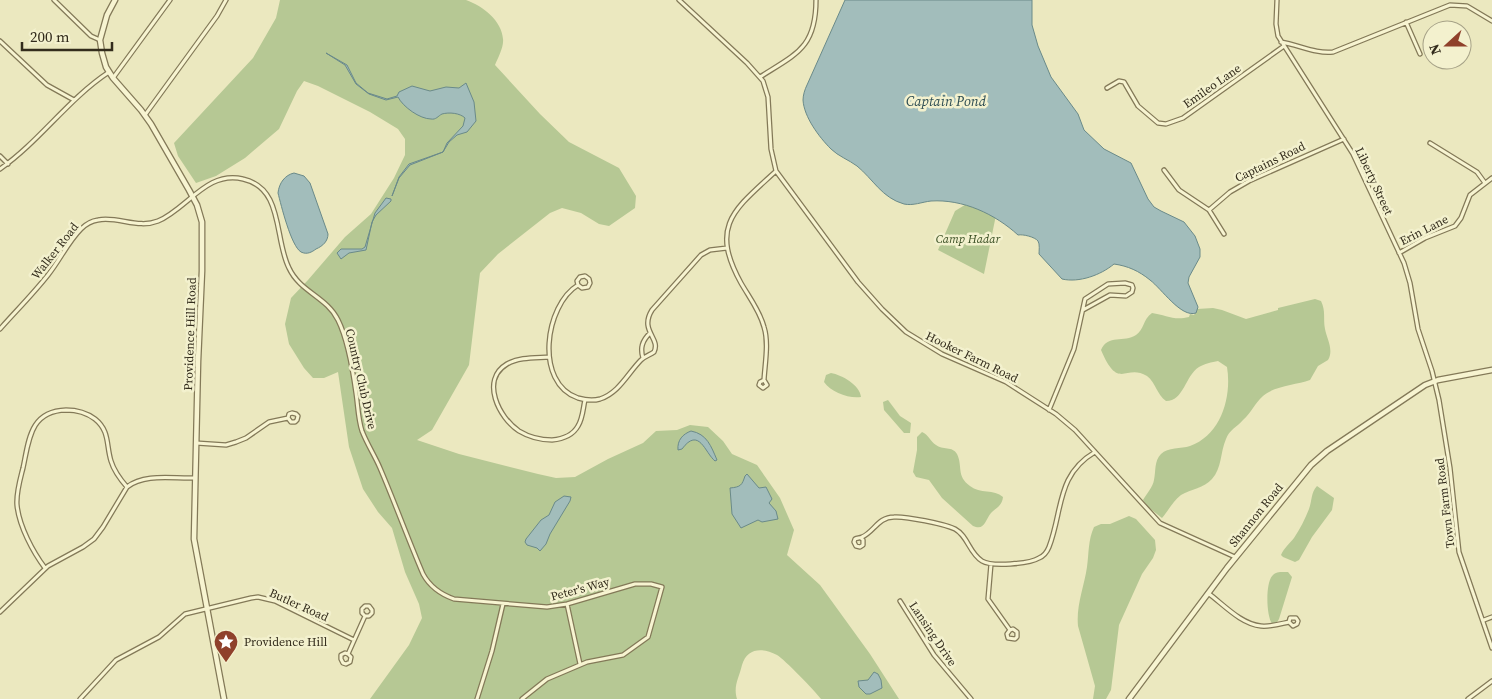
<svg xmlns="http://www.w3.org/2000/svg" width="1492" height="699" font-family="'Source Serif 4',serif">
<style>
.green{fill:#b6c894}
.water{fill:#a2bdbb;stroke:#6a8a89}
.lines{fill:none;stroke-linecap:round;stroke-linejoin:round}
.minor-casing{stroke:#837958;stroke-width:5.5}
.tertiary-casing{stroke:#837958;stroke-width:7}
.minor{stroke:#f7f4d1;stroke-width:3}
.tertiary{stroke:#f7f4d1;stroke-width:4.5}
.labels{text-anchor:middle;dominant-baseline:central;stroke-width:5;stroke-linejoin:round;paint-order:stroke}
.street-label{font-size:12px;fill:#332c1c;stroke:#f3f1ce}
.park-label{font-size:12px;font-style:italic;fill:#3a4f24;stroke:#f3f1ce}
.poi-label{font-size:12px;fill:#332c1c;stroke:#f3f1ce;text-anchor:start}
.water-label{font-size:14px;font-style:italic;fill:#2c4c52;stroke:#f3f1ce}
</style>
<rect width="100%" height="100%" fill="#ebe8bf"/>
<path class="green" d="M280,0h186c17,6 36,21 37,39 1,8 -5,19 -8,26l45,49 29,28 50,26 17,28 -1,12 -26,18 -10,-2 -18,-11 -19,-5 -12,5 -52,41 -18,19 -11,92 -37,65 -15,10 42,14 79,20 18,4 19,-1 33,-18 35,-16 13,-12 21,-1 13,-5 18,2 15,14 9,13 25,11 23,33 14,32 -7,25 33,30 50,69 29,45h-78c-6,-8 -37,-40 -44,-44 -15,-8 -30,-7 -35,10 -3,13 -9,21 -5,34h-367l39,-54 13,-27 -3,-14 -14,-32 -13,-44 -14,-16 -15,-23 -14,-42 -11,-75 -14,6h-11l-9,-10 -15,-24 -4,-20 6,-26 17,-18 37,-43 26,-23 23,-36 11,-23v-16l-7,-10 -28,-17 -52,-26 -14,-5 -7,10 -18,38 -34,29 -29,18 -20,7 -18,-27 -4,-13 79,-85 23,-40z
M968,203l28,12 -12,59 -46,-24 17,-39z
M1315,299l6,2c5,10 2,18 4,28 2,10 9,21 3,31l-10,6 -8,14c-14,5 -36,6 -47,16 -8,7 -12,17 -20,24 -6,7 -14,10 -17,19 -6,14 -4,29 -14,40 -8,9 -21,10 -31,16 -8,6 -13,16 -19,23l-14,-11 -5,-7c4,-7 10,-13 11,-20 2,-9 0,-19 7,-26 7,-7 20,-5 29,-8 31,-11 42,-49 37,-79l-9,-6c-6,1 -14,3 -19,6 -14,9 -15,34 -33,34 -9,-6 -10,-18 -19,-25 -22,-13 -28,16 -46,-26 7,-16 23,-7 35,-15 8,-5 7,-16 16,-22 14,2 22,8 37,4l1,-3 4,1 3,-6 16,-1 9,2 24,9 32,-9v-2z
M831,373c11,2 29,12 30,24 -12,2 -30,-5 -37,-15l2,-7z
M888,400l12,16 11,7 -1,10h-6l-20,-23 -1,-8z
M922,432c7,3 8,9 14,13 6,5 17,1 21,9 6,12 -1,22 13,32 10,8 24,3 33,11 -1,9 -6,10 -12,16 -6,7 -6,18 -18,13l-31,-28 -13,-18 -13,-3 -3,-5 4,-22v-13z
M1317,486l17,12 -2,12 -20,27 -13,23 -4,2 -12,-5 -2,-2c3,-7 8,-11 13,-17 6,-9 11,-19 15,-29 3,-8 2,-17 8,-23z
M1129,516l7,3 19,21 1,10 -3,8 -11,16 -23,51 -8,65 -5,9h-13l2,-13 -17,-60c-2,-20 6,-39 9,-59 2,-14 1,-27 7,-40l7,-3h9z
M1288,572l4,5 -13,42 -3,5 -3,1c-7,-7 -8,-43 0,-50 3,-4 11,-3 15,-3z"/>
<path class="water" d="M845,0h187v25l6,21 13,31 27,37 6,16 20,19 27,14 17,36 6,8 7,4 23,11 11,14 5,13v8l-11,20 -1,6 10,24 -2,6c-15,5 -34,-24 -46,-33 -11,-9 -22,-14 -36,-16 -13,11 -35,19 -52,15l-23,-25c0,-3 1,-10 -1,-13 -3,-4 -15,-7 -20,-6 -23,-21 -55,-36 -87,-34 -9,1 -18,5 -27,3 -22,-6 -31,-25 -47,-38 -8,-6 -19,-10 -26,-17 -12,-12 -27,-32 -28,-49 0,-5 2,-11 4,-15z
M326,53l21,12 9,18 12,10 19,6 10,-3 2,-4 13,-6 18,5 16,-4 13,1 7,-5 8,19 2,19 -9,11 -10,3 -8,7 -6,10 -33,13 -11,13 -7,18 7,-19 10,-13 34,-12 4,-9 16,-17 2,-8c-5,-5 -16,-6 -23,-4 -4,2 -6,6 -11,5 -11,0 -28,-12 -33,-22l-12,3 -17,-6 -13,-10 -11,-19z
M294,173l10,3 6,7 18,51c0,7 -5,12 -12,15 -4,3 -9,6 -15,3 -10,-6 -20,-47 -23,-59 1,-10 7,-18 16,-20z
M386,198l5,1v2l-15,14 -4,7 -6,28 -17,3 -8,6 -4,-6 4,-4h21l3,-2 10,-34z
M691,431c16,3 20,15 26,29l-2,1c-10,-8 -16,-35 -33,-12l-4,1c-1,-10 5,-16 13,-19z
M747,474l12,14 7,-1 6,12 -3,4 7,8 2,8 -16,3 -4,-2 -17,8 -9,-14 -2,-26c11,-1 12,-3 15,-12z
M564,496l7,1 -1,4 -20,33 -4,10 -6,7 -3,-3 -10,-3 -2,-3 1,-3 15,-19 8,-5 6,-13z
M874,672l4,2 3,6 1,8 -12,6h-4l-7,-7 -1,-6 10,-1z"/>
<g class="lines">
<defs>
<path id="minor" d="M54,0l37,36 9,4
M679,0l68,63 16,18 5,16 3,52 5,22 82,111 24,27 24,23 36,22 64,28 50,32 19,16 85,93 75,34
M1277,0l-1,24 2,12 75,118 51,109 6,20 8,46 14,42 7,29 11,68 9,84 33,96
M1406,22l14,32
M0,41l47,44 27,15
M1281,42c18,3 35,12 52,10l117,-47 17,1 25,15
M760,77c36,-23 56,-29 56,-77
M113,78l57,-78
M1107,88l12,-7 5,1 14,24 20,17 8,1 17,-6 101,-72
M145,115l72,-99 9,-16
M1430,143l47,29 8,11
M0,156l8,8
M0,169c40,-28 68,-70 109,-97
M1164,170l15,20 30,20 15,24
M1209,210l21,-18 19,-11 95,-42
M1399,253l26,-15 30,-12 6,-8 9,-23 22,-17
M578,285l-1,-4 3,-4 5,-1 4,3 1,4 -2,4 -6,1 -4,-3c-33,20 -44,98 0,113 7,2 15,3 22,1 19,-6 28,-26 41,-39 4,-4 9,-5 13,-8 7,-14 -15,-21 -2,-42l49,-55 9,-5 17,-2
M0,329c16,-18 33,-35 48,-54 12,-15 20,-33 33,-46 5,-5 10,-8 17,-9 20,-4 40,9 60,1 29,-12 49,-51 85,-42 41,9 31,60 46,89 11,24 38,29 49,52 10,20 15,51 18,73 2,13 2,26 6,38 5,13 13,25 18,37 15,35 28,71 43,106 7,13 17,20 31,25l93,8 20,-3 68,-20h16l11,3 -14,50 -25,18 -36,7 -40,17 -25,20
M549,357c-13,1 -30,0 -42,7 -27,16 -8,54 12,67 10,6 22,9 33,9 11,-1 21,-5 26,-14 5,-8 5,-18 7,-26
M643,358c-3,-10 -1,-17 7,-25
M764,380l3,5 -4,3 -4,-3 1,-3 4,-2c1,-17 5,-37 0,-53 -4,-16 -15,-30 -23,-44 -32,-58 -6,-74 35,-112
M1049,410l25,-61 11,-50 23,-15 17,-1 7,2 1,3 -1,4 -6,4 -16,-1 -27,15
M196,443l30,2 10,-3 10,-4 23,-16 19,-4 3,4h4l2,-2 1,-4 -2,-2 -4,-1 -3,1 -1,4
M861,538l2,2v5l-3,2 -4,-1 -2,-4 1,-3c2,-1 5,-1 7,-2 12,-5 16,-20 32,-20 11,-1 51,7 61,12 13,7 14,24 27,32 10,6 47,3 57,-3 5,-2 8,-6 10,-11 14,-36 7,-72 46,-95
M991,564l-3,35 22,31 -3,4 1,4 7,1 2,-2v-5l-4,-3 -3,1
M45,568c-12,-16 -26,-42 -28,-63 -1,-12 3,-25 6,-37 6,-28 7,-57 43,-58 10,0 21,3 29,9 15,12 11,26 16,42 3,10 9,18 16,26
M1208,593c16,12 33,31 53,33 9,1 19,-2 28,-4l4,4 4,-2 1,-3 -2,-3h-6l-1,4
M900,601l34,54 37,44
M567,604l13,60
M0,612l48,-46 35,-19 11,-8 9,-12 24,-40c18,-14 46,-8 68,-9
M1484,620l8,-3
M348,654l3,3 -1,5 -4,2 -3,-1 -2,-4v-4l4,-2 3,1 17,-38h4l3,-3v-3l-3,-4h-4l-3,3v4l3,3
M80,699l36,-39 43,-23 26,-23 66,-16 7,-1 17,4 79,39
M477,699l15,-48 11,-47
M1468,699l24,-18"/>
<path id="tertiary" d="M115,0l-8,15 -7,25 2,13 4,14 7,11 28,32 10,14 38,66 8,15 5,17v49l-4,90 -4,178 30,160
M1129,699l98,-131 84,-103 16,-14 98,-66 13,-5 54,-10"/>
</defs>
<use href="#minor" class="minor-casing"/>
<use href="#tertiary" class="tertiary-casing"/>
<use href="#minor" class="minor"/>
<use href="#tertiary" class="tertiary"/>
</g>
<defs>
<symbol id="sight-pin" viewBox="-11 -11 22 30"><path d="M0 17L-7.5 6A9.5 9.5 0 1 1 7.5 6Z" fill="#8f412b" stroke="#f3f1ce"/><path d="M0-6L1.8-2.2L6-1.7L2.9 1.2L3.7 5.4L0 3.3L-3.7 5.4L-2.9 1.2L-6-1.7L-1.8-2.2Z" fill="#fff"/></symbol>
</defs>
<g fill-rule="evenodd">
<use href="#sight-pin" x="212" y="628" width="28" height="38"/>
</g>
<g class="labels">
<g class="street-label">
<text transform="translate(1212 86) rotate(-35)">Emileo Lane</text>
<text transform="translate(1270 162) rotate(-26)">Captains Road</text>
<text transform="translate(1374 181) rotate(65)">Liberty Street</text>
<text transform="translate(1424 230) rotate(-27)">Erin Lane</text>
<text transform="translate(55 251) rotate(-52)">Walker Road</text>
<text transform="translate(190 334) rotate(-88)">Providence Hill Road</text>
<text transform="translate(972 357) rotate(26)">Hooker Farm Road</text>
<text transform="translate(361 379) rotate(77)">Country Club Drive</text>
<text transform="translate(1445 503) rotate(-97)">Town Farm Road</text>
<text transform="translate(1256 515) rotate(-51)">Shannon Road</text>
<text transform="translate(580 589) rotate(-15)">Peter's Way</text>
<text transform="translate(299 605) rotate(24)">Butler Road</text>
<text transform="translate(933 634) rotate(56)">Lansing Drive</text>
</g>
<g class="park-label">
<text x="968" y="239">Camp Hadar</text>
</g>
<g class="poi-label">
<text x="244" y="642">Providence Hill</text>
</g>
<g class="water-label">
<text x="946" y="101">Captain Pond</text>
</g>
</g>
<g transform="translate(1447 45) rotate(249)"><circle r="24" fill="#f3f1ce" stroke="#a6a287"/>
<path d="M0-4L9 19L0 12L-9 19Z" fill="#8f412b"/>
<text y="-8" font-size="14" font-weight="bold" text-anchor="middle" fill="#332c1c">N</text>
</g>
<path d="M22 42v8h90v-8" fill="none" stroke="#332c1c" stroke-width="2.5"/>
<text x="30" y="42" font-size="15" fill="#332c1c" stroke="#f3f1ce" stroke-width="4" paint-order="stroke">200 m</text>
</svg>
